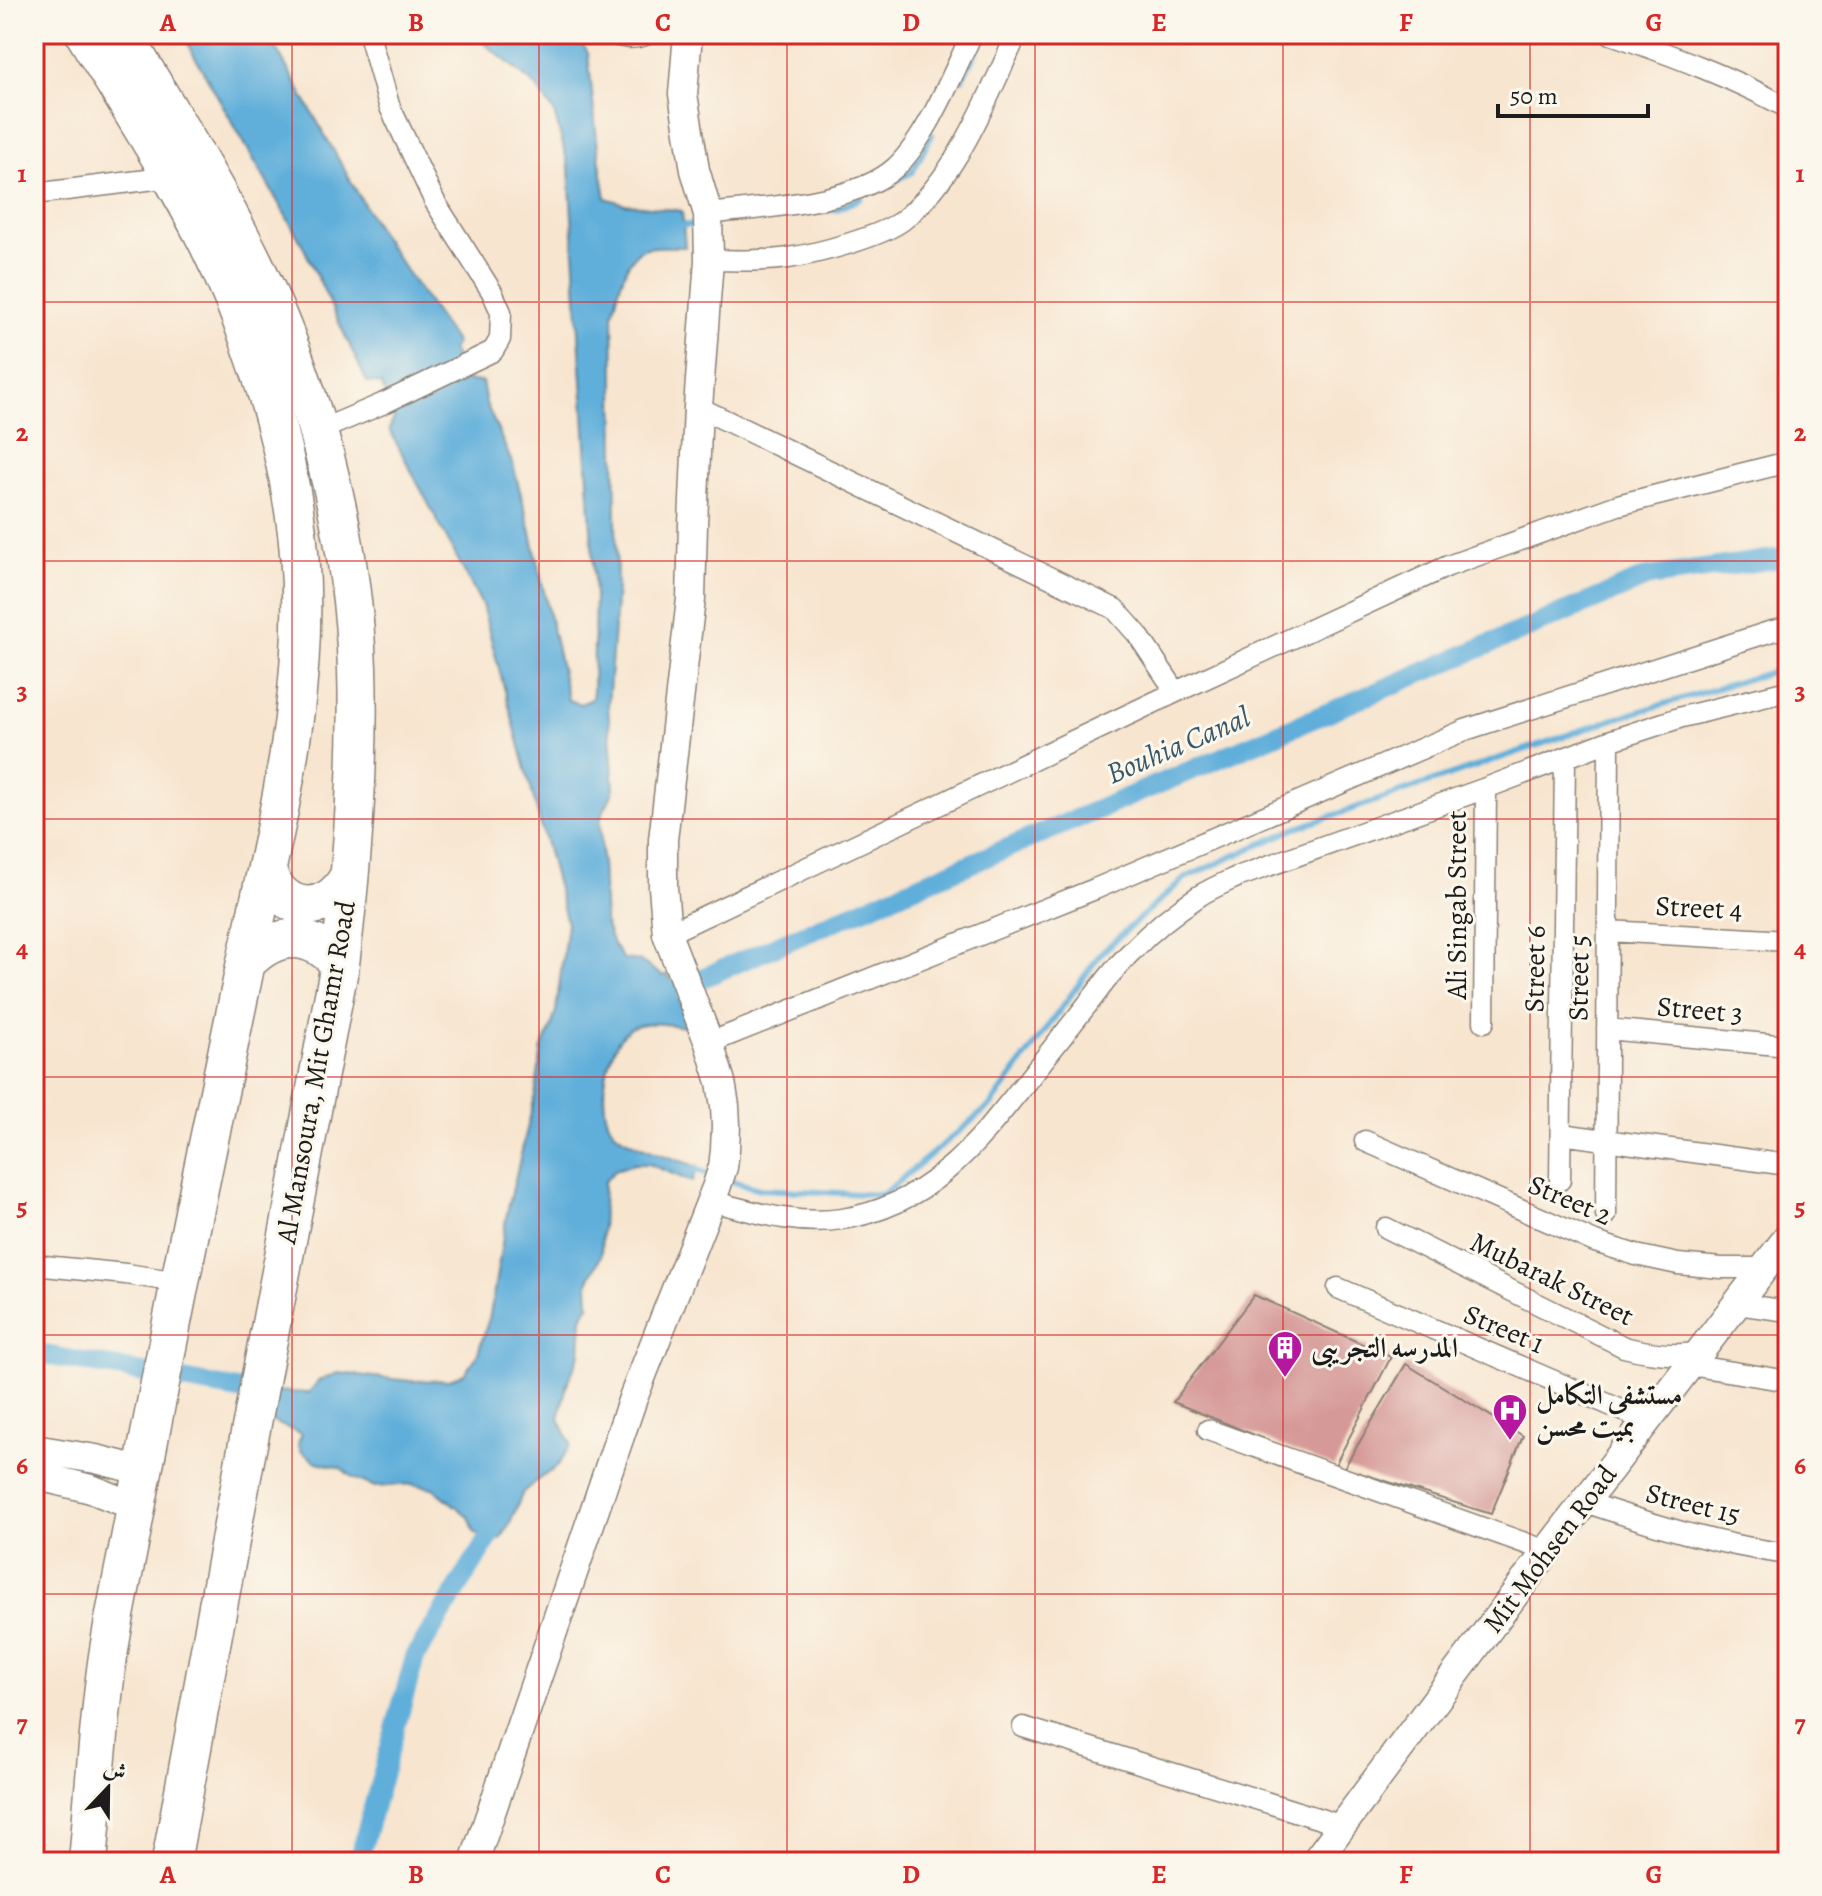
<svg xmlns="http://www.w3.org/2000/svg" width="1822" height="1896" font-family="Alegreya,Amiri,serif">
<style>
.water{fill:#61afda;stroke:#3e667b;stroke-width:2}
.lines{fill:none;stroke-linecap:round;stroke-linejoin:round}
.stream{stroke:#61afda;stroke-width:6}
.canal{stroke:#61afda;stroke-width:20}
.building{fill:#d59997}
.street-casing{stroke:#8a8076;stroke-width:23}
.secondary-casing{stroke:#8a8076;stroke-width:31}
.highway-casing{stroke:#8a8076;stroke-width:41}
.street{stroke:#fff;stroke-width:20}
.secondary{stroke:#fff;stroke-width:28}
.highway{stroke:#fff;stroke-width:38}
.grid{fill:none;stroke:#d62828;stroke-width:2;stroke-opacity:0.55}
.labels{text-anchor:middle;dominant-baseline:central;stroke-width:6;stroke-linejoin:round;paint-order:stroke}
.street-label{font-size:28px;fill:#1c1c1c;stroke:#fbf7ec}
.poi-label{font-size:28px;font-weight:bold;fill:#1c1c1c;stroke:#fbf7ec;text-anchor:start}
.water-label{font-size:30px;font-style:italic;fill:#385768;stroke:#fbf7ec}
.neatline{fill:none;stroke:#d62828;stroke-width:3}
.grid-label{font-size:26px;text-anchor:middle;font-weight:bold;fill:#d62828}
</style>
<rect width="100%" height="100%" fill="#fbf7ec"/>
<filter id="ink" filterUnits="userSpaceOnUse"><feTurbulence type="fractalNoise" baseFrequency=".0125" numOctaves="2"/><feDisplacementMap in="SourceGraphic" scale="16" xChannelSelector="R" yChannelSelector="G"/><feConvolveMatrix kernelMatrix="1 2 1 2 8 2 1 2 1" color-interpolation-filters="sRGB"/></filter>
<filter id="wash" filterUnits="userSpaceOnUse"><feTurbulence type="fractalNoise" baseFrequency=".006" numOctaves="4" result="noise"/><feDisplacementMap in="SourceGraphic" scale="32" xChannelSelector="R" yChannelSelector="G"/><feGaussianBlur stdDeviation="1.8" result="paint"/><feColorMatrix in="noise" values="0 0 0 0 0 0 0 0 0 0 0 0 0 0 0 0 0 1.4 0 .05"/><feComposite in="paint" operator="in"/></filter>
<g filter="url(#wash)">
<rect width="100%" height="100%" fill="#f7e5cf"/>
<path class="water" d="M182,34h86l112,199 76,110 -4,7 16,31 14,1 4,21 27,62 17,63 38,172 13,4 11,-5 1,-8 2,-96 -26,-427 -15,-56 -19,-27 -62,-51h97l11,8 7,11 10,97 8,48 19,6 57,7 3,36c-12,0 -26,-1 -38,1 -22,4 -29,47 -34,65l4,275 -9,118 6,82c-3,13 -11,20 -14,33l5,102 8,21 10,15 17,2 23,15 5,-2 19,43 -4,2 1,8c-17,-3 -39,-7 -55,2 -23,16 -34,81 -15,102 15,15 63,28 84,36l-6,15 -43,-18h-15l-19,6 -11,12 -3,74 -13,26 1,23 -7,12 -2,37 -13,30 -8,35 12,25 -14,23 -17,11 -17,14 -13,31 -9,16 -26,-6 -6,-16 -36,-29 -21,-4 -37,3 -22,-9 -12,-10 -24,-6 -16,-11 -3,-8 4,-9 -34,-14 6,-29 35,2 9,-12 20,-8 73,8 38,-1 15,-6 13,-18 13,-41 17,-102 28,-117 7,-49 8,-16 6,-20 11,-88 -85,-318 -93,-176 6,-13 -14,-32 -14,-2 -65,-138z"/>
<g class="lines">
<path class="stream" d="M962,79l23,-45
M885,186l27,-14 20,-37
M791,214l46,-5 24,-11
M675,226l25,-2
M689,1168l24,7
M727,1180l33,9 122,6 109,-90 111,-153 83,-74 109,-49 320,-110 174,-52"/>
<path class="canal" d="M675,990l108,-47 865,-366 140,-20
M34,1353l232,42
M358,1862l57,-205 75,-121 4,-25"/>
</g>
<g id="blocks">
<path class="building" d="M1254,1295l137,62 -57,110 -161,-65z
M1406,1364l117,72 -32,78 -147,-46z"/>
</g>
</g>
<g filter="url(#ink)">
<use href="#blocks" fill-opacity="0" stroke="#8a8076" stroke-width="2"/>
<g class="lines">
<defs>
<path id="street" d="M614,34c11,5 22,5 34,0
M1611,34c61,21 120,43 177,74
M34,194l137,-17
M708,214c54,-7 148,-10 188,-47 31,-29 57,-94 76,-133
M709,260c24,0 56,2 79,-2 28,-4 93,-21 115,-38 55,-44 85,-124 114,-186
M698,407l417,202 23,26 38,57
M318,431l64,-27 111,-53 7,-12 1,-27 -9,-20 -57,-90 -46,-97 -20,-71
M1608,931l180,10
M667,934l509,-242 272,-126 170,-61 170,-43
M1484,1022l2,-234
M1607,1029l181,17
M709,1043l386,-154 370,-159 307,-99 16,-3
M1561,1134l227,31
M1365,1141l230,101 41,13 42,9 43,4h43
M1560,1180l5,-422
M711,1201c43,11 86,25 131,18 86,-13 133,-73 184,-137 23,-29 45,-57 68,-86 12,-16 24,-32 39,-46 19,-20 43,-39 66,-54 11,-7 25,-13 38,-19l249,-89 123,-47 73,-24 106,-26
M1606,1215l3,-474
M1386,1228l238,119c26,7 48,9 75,6
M34,1265l92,9 53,8
M1338,1288l309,133
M1737,1304l51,7
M1690,1365l98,16
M1208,1430l339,121
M1585,1502c66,22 133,43 203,52
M1023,1727l320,99"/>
<path id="secondary" d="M34,1449l62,10 47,12
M34,1475l57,14 46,18
M474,1862l159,-464 83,-210 7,-21 2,-17 1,-25 -1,-19 -4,-24 -12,-39 -42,-109 -4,-47v-47l28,-241 2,-75 5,-117 11,-147 -1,-46 -13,-44 -12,-76 5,-60
M1315,1862l232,-311 241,-314"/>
<path id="highway" d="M85,34c41,68 85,135 121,205 41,81 74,182 88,271 24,152 -15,304 -48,452 -10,47 -19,93 -29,140 -29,137 -56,274 -82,411 -9,50 -21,100 -28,150 -9,66 -13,133 -19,199
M123,34c45,76 93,152 132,232 59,123 97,266 102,402 3,97 -5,200 -17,296l-96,501 -73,397
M267,872c16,42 59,45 81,6
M246,963c30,-32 65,-32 94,1"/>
</defs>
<use href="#street" class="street-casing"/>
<use href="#secondary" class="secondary-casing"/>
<use href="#highway" class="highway-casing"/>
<use href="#street" class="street"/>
<use href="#secondary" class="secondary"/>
<use href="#highway" class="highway"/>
</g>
</g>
<path class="grid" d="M292,34v1828M539,34v1828M787,34v1828M1035,34v1828M1283,34v1828M1530,34v1828M34,302h1754M34,561h1754M34,819h1754M34,1077h1754M34,1335h1754M34,1594h1754"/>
<defs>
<symbol id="building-pin" viewBox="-11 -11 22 30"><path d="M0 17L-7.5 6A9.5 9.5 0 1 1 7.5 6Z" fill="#b5179e" stroke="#fbf7ec"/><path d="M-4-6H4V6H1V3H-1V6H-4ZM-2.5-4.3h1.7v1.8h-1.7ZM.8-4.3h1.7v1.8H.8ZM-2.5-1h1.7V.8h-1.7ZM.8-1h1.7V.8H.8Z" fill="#fff"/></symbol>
<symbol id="hospital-pin" viewBox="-11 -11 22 30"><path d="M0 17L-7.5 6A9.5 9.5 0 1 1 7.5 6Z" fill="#b5179e" stroke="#fbf7ec"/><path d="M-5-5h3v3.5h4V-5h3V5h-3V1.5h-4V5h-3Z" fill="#fff"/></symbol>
</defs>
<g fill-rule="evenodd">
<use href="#building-pin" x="1265" y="1328" width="40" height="54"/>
<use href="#hospital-pin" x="1490" y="1391" width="40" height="54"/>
</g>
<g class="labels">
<g class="street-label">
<text transform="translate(1457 905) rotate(-90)">Ali Singab Street</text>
<text transform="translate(1699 908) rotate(3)">Street 4</text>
<text transform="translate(1535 969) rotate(-89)">Street 6</text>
<text transform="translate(1579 978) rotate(-89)">Street 5</text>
<text transform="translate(1700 1010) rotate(5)">Street 3</text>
<text transform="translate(316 1072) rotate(-80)">Al Mansoura, Mit Ghamr Road</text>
<text transform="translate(1570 1200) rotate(23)">Street 2</text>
<text transform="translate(1552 1279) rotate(26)">Mubarak Street</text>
<text transform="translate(1504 1329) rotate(23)">Street 1</text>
<text transform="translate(1693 1504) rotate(14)">Street 15</text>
<text transform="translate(1550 1549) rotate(-53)">Mit Mohsen Road</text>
</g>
<g class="poi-label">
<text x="1311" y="1348">المدرسه التجريبى</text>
<text x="1536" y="1395">مستشفى التكامل<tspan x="1536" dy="32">بميت محسن</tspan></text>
</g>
<g class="water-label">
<text transform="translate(1178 745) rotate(-23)">Bouhia Canal</text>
</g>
</g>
<rect width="1822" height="1896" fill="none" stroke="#fbf7ec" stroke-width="88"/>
<g transform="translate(108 1788) rotate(22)" stroke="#fbf7ec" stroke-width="6" paint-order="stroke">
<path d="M0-6L14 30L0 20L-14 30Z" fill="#1c1c1c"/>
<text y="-12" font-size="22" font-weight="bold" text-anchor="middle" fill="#1c1c1c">ش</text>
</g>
<path d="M1498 104v12h150v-12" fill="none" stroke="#1c1c1c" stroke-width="4"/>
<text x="1510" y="104" font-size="24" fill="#1c1c1c" stroke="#fbf7ec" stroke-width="6" paint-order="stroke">50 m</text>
<rect x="44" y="44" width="1734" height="1808" class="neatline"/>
<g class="grid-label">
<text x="168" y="31">A</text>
<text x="416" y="31">B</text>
<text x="663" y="31">C</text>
<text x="911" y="31">D</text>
<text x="1159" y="31">E</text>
<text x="1406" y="31">F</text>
<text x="1654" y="31">G</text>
<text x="22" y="182">1</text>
<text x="1800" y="182">1</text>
<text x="22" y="441">2</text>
<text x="1800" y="441">2</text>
<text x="22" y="699">3</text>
<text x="1800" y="699">3</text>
<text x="22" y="957">4</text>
<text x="1800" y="957">4</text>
<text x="22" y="1215">5</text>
<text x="1800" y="1215">5</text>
<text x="22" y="1474">6</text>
<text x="1800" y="1474">6</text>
<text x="22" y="1732">7</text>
<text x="1800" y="1732">7</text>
<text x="168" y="1883">A</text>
<text x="416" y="1883">B</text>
<text x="663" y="1883">C</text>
<text x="911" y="1883">D</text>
<text x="1159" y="1883">E</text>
<text x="1406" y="1883">F</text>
<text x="1654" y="1883">G</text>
</g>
</svg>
